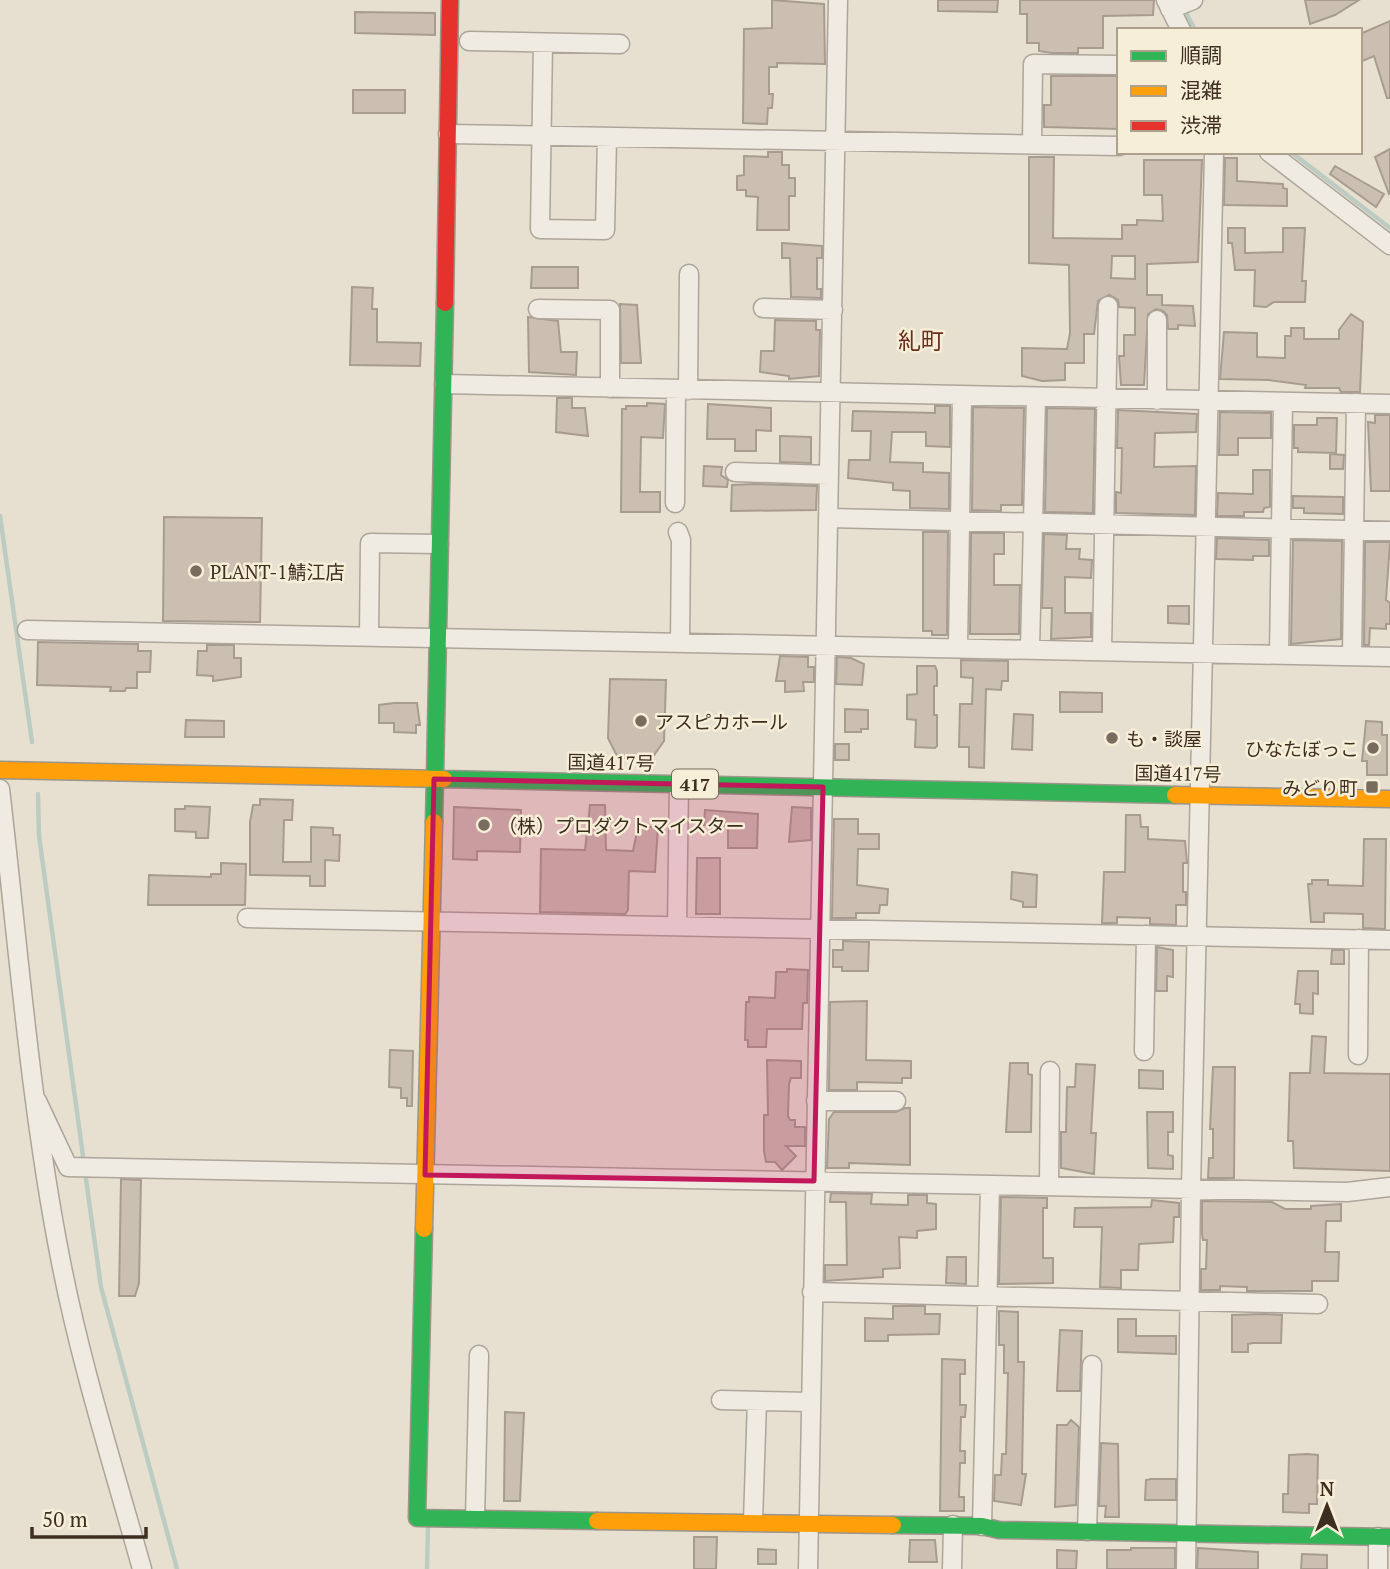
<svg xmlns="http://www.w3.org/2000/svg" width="1390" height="1569" font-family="'PT Serif','Noto Sans JP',serif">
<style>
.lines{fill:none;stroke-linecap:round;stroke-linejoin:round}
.stream{stroke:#bcccc2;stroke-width:4.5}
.building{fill:#cbbfb2;stroke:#a89c90;stroke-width:2;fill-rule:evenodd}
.street-casing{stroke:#ada599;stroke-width:21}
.fast-casing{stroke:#9c958a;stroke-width:19}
.slow-casing{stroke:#9c958a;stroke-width:19}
.jam-casing{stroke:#9c958a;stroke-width:19}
.street{stroke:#efebe3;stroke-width:18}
.fast{stroke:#30b455;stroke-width:16}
.slow{stroke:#ff9f0a;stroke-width:16}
.jam{stroke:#e5322d;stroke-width:16}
.marked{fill:#c2185b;fill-opacity:0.2;stroke:#c2185b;stroke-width:5;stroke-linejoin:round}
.poi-dot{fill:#786c5e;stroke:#f7eed8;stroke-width:2.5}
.labels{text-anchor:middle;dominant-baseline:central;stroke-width:5;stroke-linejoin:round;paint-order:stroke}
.shield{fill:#f7eed8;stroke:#756857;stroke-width:2}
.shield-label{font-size:18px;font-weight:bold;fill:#3d2e20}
.poi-label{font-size:19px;fill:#3d2e20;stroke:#f7eed8;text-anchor:start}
.street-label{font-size:19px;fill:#3d2e20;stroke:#f7eed8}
.quarter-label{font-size:23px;fill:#6b2e1e;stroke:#f7eed8}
</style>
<rect width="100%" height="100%" fill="#e7e0d1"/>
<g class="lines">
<path class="stream" d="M1184,9l11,21
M1291,152l99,76
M0,516l32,226
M38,794l1,42 45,327
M85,1172l16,115 76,282
M427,1569l1,-45"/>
</g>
<path class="building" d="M772,0l52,4 1,60 -48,-1v4h-8v27h4l-1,14h-4l-1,16 -24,-1 1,-94 28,-1z
M938,0h60l-1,12 -59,-1z
M1020,0h134l-1,15 -50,1v32h-25v5h-26l-13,-2v-8h-12v-29h-7z
M1305,0h54l-24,15 -25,9z
M355,12l80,1v22l-80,-2z
M1390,21v77h-3l-13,-42 -14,6v-28z
M1051,76h68v53l-75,-2v-22h7z
M353,90h52v23h-52z
M1390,149v44l-1,1 -14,-37z
M768,152h14v13h7v13h6v18h-6v34h-32l1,-33 -12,-1v-6h-9v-14l7,-1v-19l24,1z
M1029,157h25l-1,81 69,1v-14h15v-5l26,1 -1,-26h-18v-35h58l-4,102 -51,2v31h15v10l31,1 2,20 -17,-1v4h-10l-1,-14 -4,-4 -7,-2 -8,5 -4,71h-23l-2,-29h5v-21h11v-27l-16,-1 -1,-7 -9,-5 -11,6 -4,33h-10v29h-19v17l-23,1 -20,-5v-28l45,1 3,-16 -1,-68 -40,-2zM1112,256h23v23l-24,-1z
M1225,158h12v23l46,3v4l4,1v17l-63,-1z
M1335,166l49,28 -8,13 -46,-33z
M1228,228h17v25l38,-1v-24h22l-3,53h4l-1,21h-31l-8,5 -12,-1 1,-36h-20l-3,-27h-4z
M782,243l40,3v12h-5v31h4v9l-30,-1 -1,-39h-8z
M532,267h46v21h-47z
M352,287l21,1 -1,21h5v33l44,1 -1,23 -70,-1z
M620,304l17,1 4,58h-20z
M1351,314l12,8 -3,70h-19l-2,-4h-34l1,-3 -37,-5 -49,-1 4,-47 33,1v24l28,1v-22h6v-8h13v11h35v-9z
M528,317l30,4 3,31h16l-1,23 -47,-3z
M775,320l41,1v9h4l-1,46 -30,3v-3l-29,-4 1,-21h13z
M557,398h15v10h13l3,28 -32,-4z
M647,403l18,1 -2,34 -22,-1 -1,55h20v20h-39l1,-103h4v-3h21z
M708,404l63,4v23l-15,-1v21h-21v-12h-28z
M935,406h15v41l-24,-1v-14h-34l-2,30 33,1v9l26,1v36l-39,-1v-17l-17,-1v-7l-45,-5 1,-18h21l1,-29h-19l1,-20 82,2z
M973,407l51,1 -2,97h-21v6l-29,-1z
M1047,408l48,1 -2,104 -48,-1z
M1118,410l79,4 -1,18 -41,1 -1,34 42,-1 -1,49 -79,-2v-21l5,1 1,-45h-5z
M1220,412l51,1v25h-33v17h-19z
M1375,415h15v76h-19l-3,-69 7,1z
M1317,418h20l-1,35 -38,-1v-4h-4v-23h23z
M780,436l31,1v26l-31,-1z
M1330,454l14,1 -1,14h-13z
M704,466l18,1 -1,8 7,5 -1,7 -24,-1z
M1253,470h17v37l-6,1 -1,4h-19v4h-27l1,-23 35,1z
M755,484l62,2 -1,24 -85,1 1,-26z
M1293,496l50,1v17l-39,-1v-5h-11z
M164,517l98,1 -2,104 -97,-1z
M923,532h25l-1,103h-15v-4h-9z
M971,533h33v21h-10v31h26l-1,49h-49z
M1044,534l23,1 -1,14h14l-1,10 13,1 -1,18 -26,-1v36h26v24l-40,2 1,-31h-10z
M1217,538l52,2v16h-16v4l-37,-1z
M1293,540l49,1 -1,98 -50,5z
M1365,542h25l-4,58 4,3v21h-4v5l-16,-1 -1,17h-5z
M1168,606h21v18l-21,-1z
M38,642l100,2v7h13l-1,21h-13v16h-11l-1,3h-15l1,-4 -74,-2z
M207,645h27v13h7v19l-28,4v-5l-16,-1 1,-24h9z
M780,656l28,1v10h6v15h-11l1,9 -19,1v-11h-9z
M837,657l14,1 13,6 -2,21 -26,-1z
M961,660l47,1v20h-6l-1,9 -15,-1 -2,79 -15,-1v-20h-10l1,-43h12l1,-26 -12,-1z
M917,666h18l2,5v15h-3v29h3v31l-2,2 -20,-1 1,-27 -9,-1v-24l10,-1z
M610,679l56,1 -2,61 -12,17h-34l-10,-20z
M1060,692l42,1v19h-42z
M394,703h23l3,22h-4v8l-22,-1v-9h-15v-18z
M845,709l23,1v19h-7v3h-16z
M1014,714l19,1 -1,35 -20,-1z
M186,720l38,1v16h-39z
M1366,721l16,1v13h5v40h-20v-14h-5z
M835,744h14v16h-14z
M260,799l33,1 -1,20h-8l-1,42h28v-35l22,1v7h7l-1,26 -14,-1v26h-15v-10l-60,-1v-53l3,-17h7z
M590,805h15l1,45 27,1 5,-24h20l-3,45 -26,-1 -1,39 -3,4 -85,-2 1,-63 44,1z
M185,806l25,1 -2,31h-12v-6l-21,-1v-22h10z
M454,807l67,3 -1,42 -43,-1v9l-24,-1z
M792,807l19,1v32l-22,2z
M705,810l53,4 -1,34h-29v-22l-24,-1z
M1126,815h14l1,12h7v12l37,2 2,22h-4v29h3v13h-10v20l-26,-1v-6l-33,-1v6h-15l2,-51h21z
M834,819h24v15h21v15h-21l-1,36 31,4 -1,16h-7l-1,8h-23v5h-24z
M1364,839h22l-1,90 -22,-1v-14l-39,-1v9h-13l-3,-38h4v-4h16v5l35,1z
M697,858h23v56h-24z
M221,863l25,1 -1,41h-97l1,-30 62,2v-3h10z
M1012,872l25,3 -1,32h-13v-5l-12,-3z
M843,941l26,1 -1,29h-26v-4h-9v-17h10z
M1157,947l16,3v27l-6,-1v15h-11z
M1332,950h12v14h-13z
M787,969l21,1 -1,33h-4l-1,26h-35l-1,18h-18v-7h-3l1,-38h3v-5l26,1 1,-26h11z
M1298,971h20v23l-5,-1v21l-13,-1v-9h-5z
M867,1001l-1,59 45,1v17h-9v5l-45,-1v8h-28l1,-88z
M1312,1036l14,1 -2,36 66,1v97l-96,-3 -1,-27h-5l2,-68h20z
M390,1050l23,1 -1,55h-5v-8h-6v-10l-12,-1z
M767,1060l34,1v17h-10l-2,6 -1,32 2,4h5v7h10v19h-19l10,10 -14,14 -7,-8h-9l-2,-11v-36h4z
M1010,1063h18v11l4,1 -1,57h-25z
M1076,1064l19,1 -4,68h5l-2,41 -33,-6v-36h5l1,-45h8z
M1213,1067h22l-1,111h-26l1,-20h4v-29h-3z
M1139,1070l24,1v18l-24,-1z
M905,1108h5v57l-61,-2v5h-22l2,-49 5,-7h62z
M1147,1112h26v20h-5v23l5,1v13l-25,-1z
M121,1179l20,1 -2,103 -4,13h-16z
M831,1193l41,1 -1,10 37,1v-10h19v8l9,1v25l-19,2v7l-18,-1 1,31 -17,1v8l-58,4v-16h22l-1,-63h-16z
M1001,1197l46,1v10h-4v50h10v25l-54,1z
M1152,1200l27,3v14h-5l-1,25 -34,2 -1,26h-17v18l-21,-1 2,-60h-28l1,-19 76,-1z
M1202,1201l70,1 13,7h26v-3l30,-2v17h-15l-1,31h14l-1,29h-26v10h-65v-4l-27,-1v4h-19v-21h5l1,-29h-4l-1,-6z
M947,1257h19v27l-20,-1z
M893,1306h32v8h15l-1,20 -51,1v6h-23v-23l28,1z
M999,1311l19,1v50h6l-2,112h4l-5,31 -27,-4 1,-26h6l1,-21h4l2,-81h-4v-28h-5z
M1265,1314l17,1 -1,28h-28l-5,1v8h-16v-37z
M1118,1319h18v17h40v18l-58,-2z
M1060,1330l22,1 -2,60h-23z
M942,1359l23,1v14h-5v31h6l-1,12h-4l-1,34h5v12h-5l-1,34h5v14h-24z
M505,1412l19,1 -4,88h-16z
M1071,1420l8,7 -3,78 -21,2 2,-82h10z
M1101,1443l17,1 1,73h-14l1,-11h-7z
M1307,1454l11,1 -1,49h-8v9l-26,-1v-18h5l1,-39z
M1151,1479h25v21h-31l1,-20z
M694,1537h23l-1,32h-22z
M910,1540h25l2,22h-28z
M1131,1548h44v21h-68v-19h24z
M1198,1548l60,4v17h-61z
M758,1549l18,1v14h-18z
M1057,1550l20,1 -1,18h-19z
M1302,1554l25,1v14h-26z"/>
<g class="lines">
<defs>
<path id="street" d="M1166,0l15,30
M1170,9l23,-9
M469,41l151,3
M543,43l-3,186 65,1 2,-93
M448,134l671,12
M1032,144l1,-80 86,1
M1269,152l121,93
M763,308l70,2
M538,309l72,1v78
M444,384l946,20
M688,390l1,-116
M1157,400v-80
M735,472l94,3
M675,503l1,-113
M829,518l561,13
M678,532l3,8 -1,103
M27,630l1363,27
M369,636l1,-93 69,1
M958,648l4,-252
M1030,649l6,-252
M1102,651l6,-345
M1279,654l4,-252
M1352,656l4,-253
M0,789c18,155 30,314 60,468 20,105 53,208 82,312
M247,918l1143,22
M677,925l2,-141
M1144,1051l2,-116
M1358,1055l1,-116
M37,1101l31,66 1279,25 43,-5
M816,1101h80
M1049,1186l1,-115
M812,1292l506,12
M721,1400l89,2
M475,1518l4,-163
M753,1521l4,-120
M982,1526l8,-341
M1087,1531l5,-166
M1378,1537v32
M808,1569l30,-1569
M952,1569l1,-44
M1186,1569l5,-380 23,-1037"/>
<path id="fast" d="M444,779l731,16
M434,822l11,-519
M424,1229l-7,289 180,3
M893,1525l89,1 17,4 391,7"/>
<path id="slow" d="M0,770l444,9
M1175,795l215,4
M424,1229l10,-407
M597,1521l296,4"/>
<path id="jam" d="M445,303l5,-303"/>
</defs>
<use href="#street" class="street-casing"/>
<use href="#fast" class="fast-casing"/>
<use href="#slow" class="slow-casing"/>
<use href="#jam" class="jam-casing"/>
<use href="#street" class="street"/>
<use href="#fast" class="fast"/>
<use href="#slow" class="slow"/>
<use href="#jam" class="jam"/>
</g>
<path class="marked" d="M434,779l389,8 -9,394 -389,-6z"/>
<g class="poi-dot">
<circle cx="196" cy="571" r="7"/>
<circle cx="641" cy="721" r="7"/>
<circle cx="1112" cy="738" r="7"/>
<circle cx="1373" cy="748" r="7"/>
<rect x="1365" y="780" width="14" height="14" rx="3.5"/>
<circle cx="484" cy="825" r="7"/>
</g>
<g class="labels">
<rect class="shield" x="672" y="769.5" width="46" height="29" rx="5"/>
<g class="shield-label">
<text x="695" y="784">417</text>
</g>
<g class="poi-label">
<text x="210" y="571">PLANT-1鯖江店</text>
<text x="655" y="721">アスピカホール</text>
<text x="1126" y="738">も・談屋</text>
<text x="1359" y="748" text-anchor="end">ひなたぼっこ</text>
<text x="1358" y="787" text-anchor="end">みどり町</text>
<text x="498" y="825">（株）プロダクトマイスター</text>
</g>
<g class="street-label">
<text transform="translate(611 762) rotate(1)">国道417号</text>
<text transform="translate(1178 773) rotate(1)">国道417号</text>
</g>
<g class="quarter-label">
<text x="921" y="340">糺町</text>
</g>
</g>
<rect x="1117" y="28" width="245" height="126" fill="#f7eed8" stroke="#ada18e" stroke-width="2"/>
<rect x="1131" y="51" width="35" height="10" fill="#30b455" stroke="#ada18e" stroke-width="2"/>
<text x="1180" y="63" font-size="21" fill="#3d2e20">順調</text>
<rect x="1131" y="86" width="35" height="10" fill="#ff9f0a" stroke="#ada18e" stroke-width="2"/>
<text x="1180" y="98" font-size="21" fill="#3d2e20">混雑</text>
<rect x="1131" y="121" width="35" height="10" fill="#e5322d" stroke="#ada18e" stroke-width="2"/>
<text x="1180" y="133" font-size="21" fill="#3d2e20">渋滞</text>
<g transform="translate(1327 1506)" stroke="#f7eed8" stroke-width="5" paint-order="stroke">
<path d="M0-5L12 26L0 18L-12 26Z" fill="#3d2e20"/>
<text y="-10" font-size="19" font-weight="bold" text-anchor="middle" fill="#3d2e20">N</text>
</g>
<path d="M32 1527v10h114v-10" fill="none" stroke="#3d2e20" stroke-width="3.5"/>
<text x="42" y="1527" font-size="21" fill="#3d2e20" stroke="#f7eed8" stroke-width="5" paint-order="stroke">50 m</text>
</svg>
